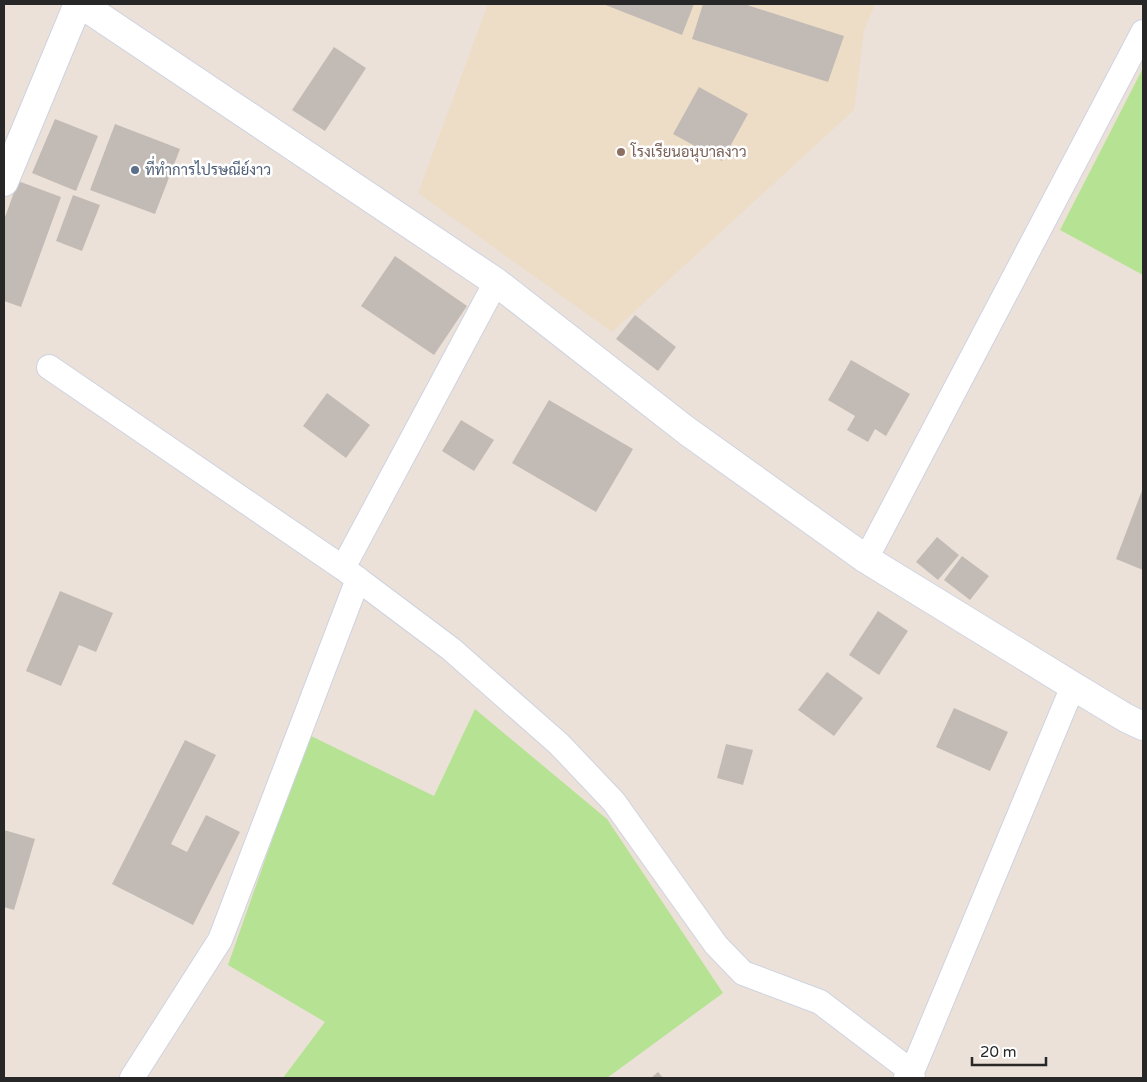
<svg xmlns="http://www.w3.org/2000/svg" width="1147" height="1082" font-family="'Varela Round',Sarabun,sans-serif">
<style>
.education{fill:#edddc7}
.green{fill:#b5e393}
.building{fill:#c2bbb5}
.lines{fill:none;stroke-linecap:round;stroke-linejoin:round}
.street-casing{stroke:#ced3e1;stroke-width:26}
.secondary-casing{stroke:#ced3e1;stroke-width:30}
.street{stroke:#fff;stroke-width:24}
.secondary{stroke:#fff;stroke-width:28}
.education-dot{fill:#8d6e63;stroke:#fff;stroke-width:2}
.service-dot{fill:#5c6f8a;stroke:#fff;stroke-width:2}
.labels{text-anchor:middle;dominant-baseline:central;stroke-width:5;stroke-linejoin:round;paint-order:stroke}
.education-label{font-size:15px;fill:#785e54;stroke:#fff;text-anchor:start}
.service-label{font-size:15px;fill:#4e5e75;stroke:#fff;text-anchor:start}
</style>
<rect width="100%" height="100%" fill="#ebe1d8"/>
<path class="education" d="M488,4h387l-11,27 -10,79 -242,222 -194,-139z"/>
<path class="green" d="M1143,68v207l-83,-45z
M475,709l132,110 116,174 -116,85h-324l42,-56 -97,-57 81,-230 125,61z"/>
<path class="building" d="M603,4h91l-12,31z
M703,4h41l100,32 -16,46 -136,-43z
M334,47l32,21 -41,63 -33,-21z
M699,87l49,27 -26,47 -49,-27z
M55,119l43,17 -22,55 -44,-18z
M115,124l65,25 -25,65 -65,-24z
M18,181l43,16 -40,110 -17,-6v-81z
M73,195l27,10 -18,46 -26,-10z
M395,256l72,50 -33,49 -73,-49z
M635,315l41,32 -18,24 -42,-32z
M851,360l59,34 -24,42 -11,-7 -7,13 -21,-12 8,-14 -27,-16z
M327,393l43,32 -24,33 -43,-32z
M549,400l84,49 -37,63 -84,-49z
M461,420l33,20 -20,31 -32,-20z
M1143,488v82l-27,-11z
M937,537l22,18 -21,25 -22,-18z
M962,556l27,20 -19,24 -26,-20z
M60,591l53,22 -17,39 -17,-7 -18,41 -35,-15z
M878,611l30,20 -29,44 -30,-20z
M827,672l36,26 -29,38 -36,-26z
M954,708l54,24 -18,39 -54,-24z
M185,740l31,15 -45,89 16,8 19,-37 34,17 -47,93 -81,-41z
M726,744l27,6 -10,35 -26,-7z
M4,830l31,9 -21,71 -10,-3z
M658,1072l5,6h-12z"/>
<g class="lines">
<defs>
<path id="street" d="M49,367l294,201 108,81 108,95 55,58 102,143 27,28 77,29 92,70 -6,6
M866,559l277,-527
M343,568l153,-286
M132,1078l88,-138 138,-361
M913,1078l-1,-6 161,-386"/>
<path id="secondary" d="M81,4l415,278 191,149 179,128 207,127 53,32 17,8
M4,182l74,-178"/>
</defs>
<use href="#street" class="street-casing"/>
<use href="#secondary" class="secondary-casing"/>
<use href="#street" class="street"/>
<use href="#secondary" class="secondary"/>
</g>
<circle class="education-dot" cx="621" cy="152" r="5"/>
<circle class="service-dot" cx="135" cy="170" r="5"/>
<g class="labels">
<g class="education-label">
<text x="631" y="152">โรงเรียนอนุบาลงาว</text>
</g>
<g class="service-label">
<text x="145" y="170">ที่ทำการไปรษณีย์งาว</text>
</g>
</g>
<rect width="1147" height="1082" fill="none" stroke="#272727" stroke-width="10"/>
<path d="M972 1057v8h74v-8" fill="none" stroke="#272727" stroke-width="2.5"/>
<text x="980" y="1057" font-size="15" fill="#272727" stroke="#ffffff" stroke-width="4" paint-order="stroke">20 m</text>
</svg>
